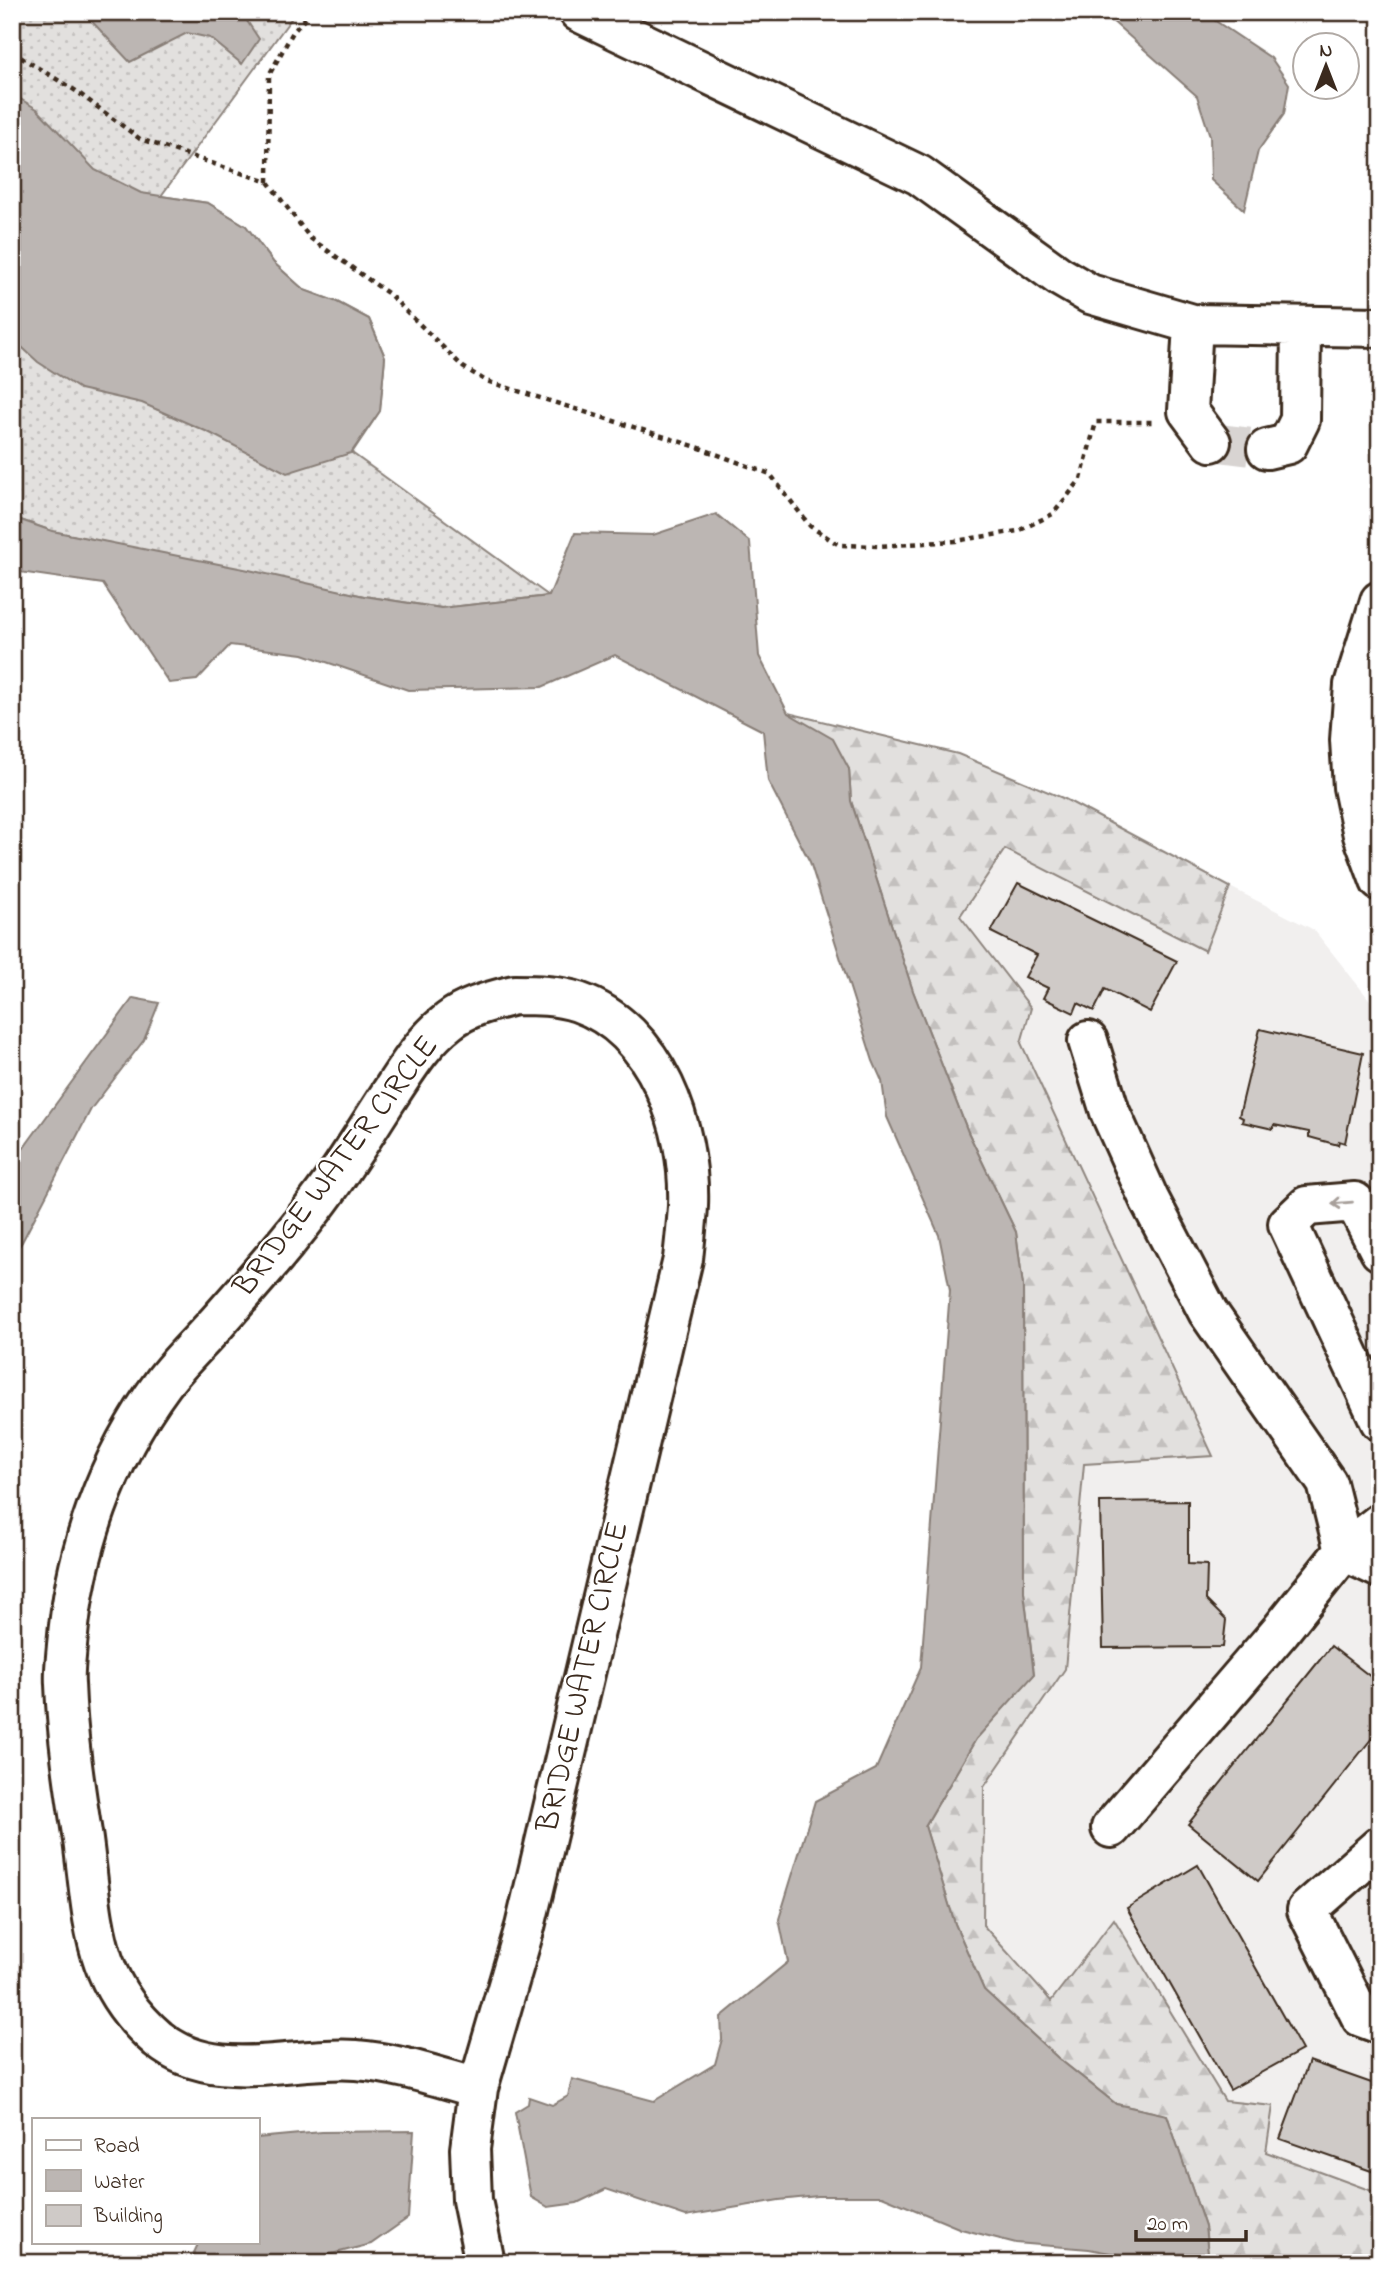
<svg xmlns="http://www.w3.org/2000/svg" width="1392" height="2275" font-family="'Indie Flower',sans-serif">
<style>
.built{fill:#f1efee}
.grass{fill:url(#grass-dots);stroke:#8e857e;stroke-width:2}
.forest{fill:url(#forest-firs);stroke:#8e857e;stroke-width:2}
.water{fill:#bcb6b3;stroke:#887e77;stroke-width:2}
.building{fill:#cfcac7;stroke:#3b2a1e;stroke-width:2}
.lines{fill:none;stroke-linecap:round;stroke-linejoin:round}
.minor-tunnel{stroke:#d8d4d2;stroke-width:38;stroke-dasharray:38 19;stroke-linecap:butt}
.minor-casing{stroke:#3b2a1e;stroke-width:44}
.path{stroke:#3b2a1e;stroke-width:4.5;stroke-dasharray:5 5;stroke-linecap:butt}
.minor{stroke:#fff;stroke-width:38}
.oneway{stroke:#a79f9a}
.labels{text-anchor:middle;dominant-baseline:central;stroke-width:5;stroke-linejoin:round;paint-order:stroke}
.street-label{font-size:32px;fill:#3b2a1e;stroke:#fff}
</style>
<defs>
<pattern id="grass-dots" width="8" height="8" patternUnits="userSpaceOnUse" patternTransform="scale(1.75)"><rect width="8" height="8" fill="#e2e0de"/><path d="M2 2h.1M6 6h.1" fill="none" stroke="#c3c0be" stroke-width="1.8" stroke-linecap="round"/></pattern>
<pattern id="forest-firs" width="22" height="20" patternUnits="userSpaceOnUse" patternTransform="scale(1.75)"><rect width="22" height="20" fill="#e2e0de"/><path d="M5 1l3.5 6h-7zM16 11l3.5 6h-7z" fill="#c3c0be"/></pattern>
</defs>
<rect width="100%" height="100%" fill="#fff"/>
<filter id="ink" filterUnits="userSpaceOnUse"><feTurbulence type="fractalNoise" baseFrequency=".0143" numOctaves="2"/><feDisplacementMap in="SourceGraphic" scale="14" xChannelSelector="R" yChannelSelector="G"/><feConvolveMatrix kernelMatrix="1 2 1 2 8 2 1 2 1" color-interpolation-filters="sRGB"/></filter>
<g filter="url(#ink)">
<path class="built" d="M1005,849l199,102 26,-64 84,43 66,83v1181l-114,-42 -41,-51 -110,-182 -64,83 -68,-77 1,-138 81,-118 19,-205 129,-8 -193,-414 11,-34 -71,-92z"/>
<path class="grass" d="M12,12h284l-135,184 47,7 38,23 28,37 30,27 33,12 32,17 16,38 -5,54 -28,42 197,143 -107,12 -78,-12 -312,-65 -40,-14z"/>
<path class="forest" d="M788,713l170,41 107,45 165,88 -25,64 -200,-102 -45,67 71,92 -10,35 192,413 -129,8 -19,205 -81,118 -1,138 68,76 63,-82 111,182 48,5 -7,46 114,42v69h-171l-4,-36 -38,-112 -51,-11 -58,-46 -74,-68 -29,-66 -30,-98 51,-87 58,-65 -10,-82 -1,-306 -7,-54 -48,-100 -55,-141 -62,-190 -2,-32z"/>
<path class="water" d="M87,12h154l18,27 -17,25 -32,-26 -23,-5 -57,29 -45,-48z
M1102,12h100l69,46 18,26 -5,30 -26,37 -14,59 -33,-30 -1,-44 -13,-40z
M12,94l25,15 58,61 46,23 67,10 38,23 28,37 30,27 33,12 32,17 16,38 -5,54 -29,42 -64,20 -77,-40 -68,-30 -62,-14 -42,-27 -26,-24z
M716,514l34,28 9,114 29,57 45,26 16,30 2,32 62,190 55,141 48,100 7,54 1,306 10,83 -58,64 -51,87 30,98 29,66 74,68 58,46 51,11 38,112 4,36h-65l-18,-7 -37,-7 -73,-6 -55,-14 -79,-33h-64l-39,4 -93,16 -80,-27 -29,14 -29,4 -17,-10 -16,-85 13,-8 1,-7 23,8 16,-9 4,-17 82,22 61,-37 7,-25 -1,-22 67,-55 -9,-43 36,-118 61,-32 45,-102 29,-377 -11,-55 -52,-118 -5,-36 -9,-20 -63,-199 -42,-81 -5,-50 -148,-76 -73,32 -134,3 -105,-36 -73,-9 -33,35 -28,3 -66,-99 -91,-13v-54l40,14 197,39 115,26 77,12 108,-12 26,-63 78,2z
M133,998l26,5 -15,37 -53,69 -69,133 -10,14v-92z
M414,2131l-6,87 -37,26 -55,14 -5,5h-129l9,-4 8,-17h58v-104l65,-6z"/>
<path class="building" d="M1018,883l159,78 -27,51 -45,-23 -11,22 -16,-8 -4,10 -31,-15 5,-10 -23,-11 12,-22 -46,-23z
M1260,1029l103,24 -18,90 -6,-2 -1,4 -29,-8v-5l-35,-7 -1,4 -31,-7 1,-4 -4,-2z
M1188,1501v63l19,1 -1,35 20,20 -3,27 -120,1 -3,-146z
M1331,1646l49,38v44l-122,153 -70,-57z
M1198,1865l104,185 -72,40 -103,-182z
M1309,2061l71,25v88l-100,-35z"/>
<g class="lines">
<path class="minor-tunnel" d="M1211,442l56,7"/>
<defs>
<path id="minor" d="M579,12l340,163 140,101 31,18 103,30 187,3
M1193,324l-5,87 23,31
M1267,449l21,-5 12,-24 1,-94
M1380,601l-26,84 -4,55 3,47 10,48 17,46
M514,995c21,0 43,0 64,7 79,28 113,126 110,204 -1,17 -3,35 -5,53l-158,668 -47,161c-40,-11 -80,-25 -122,-28 -65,-5 -141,26 -198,-21 -67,-58 -64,-117 -75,-199 -8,-51 -16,-104 -18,-156 -1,-12 1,-26 2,-39 8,-94 39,-185 96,-262 15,-20 35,-39 52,-58 37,-42 73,-82 106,-127 25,-33 46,-69 69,-104 17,-26 34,-54 59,-73 19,-15 43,-20 65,-26z
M1088,1041l22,71 39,87 59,113 119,171 17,68
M1380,1251l-25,-49 -48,4 -19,18 92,197
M1344,1551l36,17
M1111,1828l170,-198 63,-79 36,-28
M1380,1846l-73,64 54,107 19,7
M478,2088l-8,61 2,51 13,63"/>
</defs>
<use href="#minor" class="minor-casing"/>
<path class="path" d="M12,52l64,39 64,48 128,43 42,56 79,56 74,73 23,14 211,66 73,27 40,52 29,19 41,1 75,-5 63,-10 35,-17 28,-35 15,-57h59
M268,182l1,-107 24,-43 18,-20"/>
<use href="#minor" class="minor"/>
</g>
<defs><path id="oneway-shaft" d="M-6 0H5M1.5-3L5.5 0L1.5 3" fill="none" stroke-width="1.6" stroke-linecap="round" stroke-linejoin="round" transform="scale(1.75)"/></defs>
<use class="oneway" href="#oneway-shaft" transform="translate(1342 1203) rotate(175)"/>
</g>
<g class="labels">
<g class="street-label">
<text transform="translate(337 1167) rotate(-53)">BRIDGE WATER CIRCLE</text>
<text transform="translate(584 1677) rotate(-77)">BRIDGE WATER CIRCLE</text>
</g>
</g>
<rect width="1392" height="2275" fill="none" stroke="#fff" stroke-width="42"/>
<rect x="21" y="21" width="1350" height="2233" fill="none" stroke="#3b2a1e" stroke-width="2.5" filter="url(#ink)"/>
<rect x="32" y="2118" width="228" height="126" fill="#ffffff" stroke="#b1aaa5" stroke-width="2"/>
<rect x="46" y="2140" width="35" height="10" fill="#ffffff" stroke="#b1aaa5" stroke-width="2"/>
<text x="94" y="2152" font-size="21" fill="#3b2a1e">Road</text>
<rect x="46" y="2170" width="35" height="21" fill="#bcb6b3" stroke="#b1aaa5" stroke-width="2"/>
<text x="94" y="2188" font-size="21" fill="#3b2a1e">Water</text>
<rect x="46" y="2205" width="35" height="21" fill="#cfcac7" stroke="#b1aaa5" stroke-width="2"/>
<text x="94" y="2222" font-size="21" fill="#3b2a1e">Building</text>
<g transform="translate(1326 66)"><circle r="33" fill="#ffffff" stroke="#b1aaa5" stroke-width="2"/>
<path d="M0-5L12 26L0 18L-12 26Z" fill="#3b2a1e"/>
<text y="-10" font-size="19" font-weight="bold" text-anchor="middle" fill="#3b2a1e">N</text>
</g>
<path d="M1136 2230v10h110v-10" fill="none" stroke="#3b2a1e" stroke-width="3.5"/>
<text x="1147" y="2230" font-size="21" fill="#3b2a1e" stroke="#ffffff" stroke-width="5" paint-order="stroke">20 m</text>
</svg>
